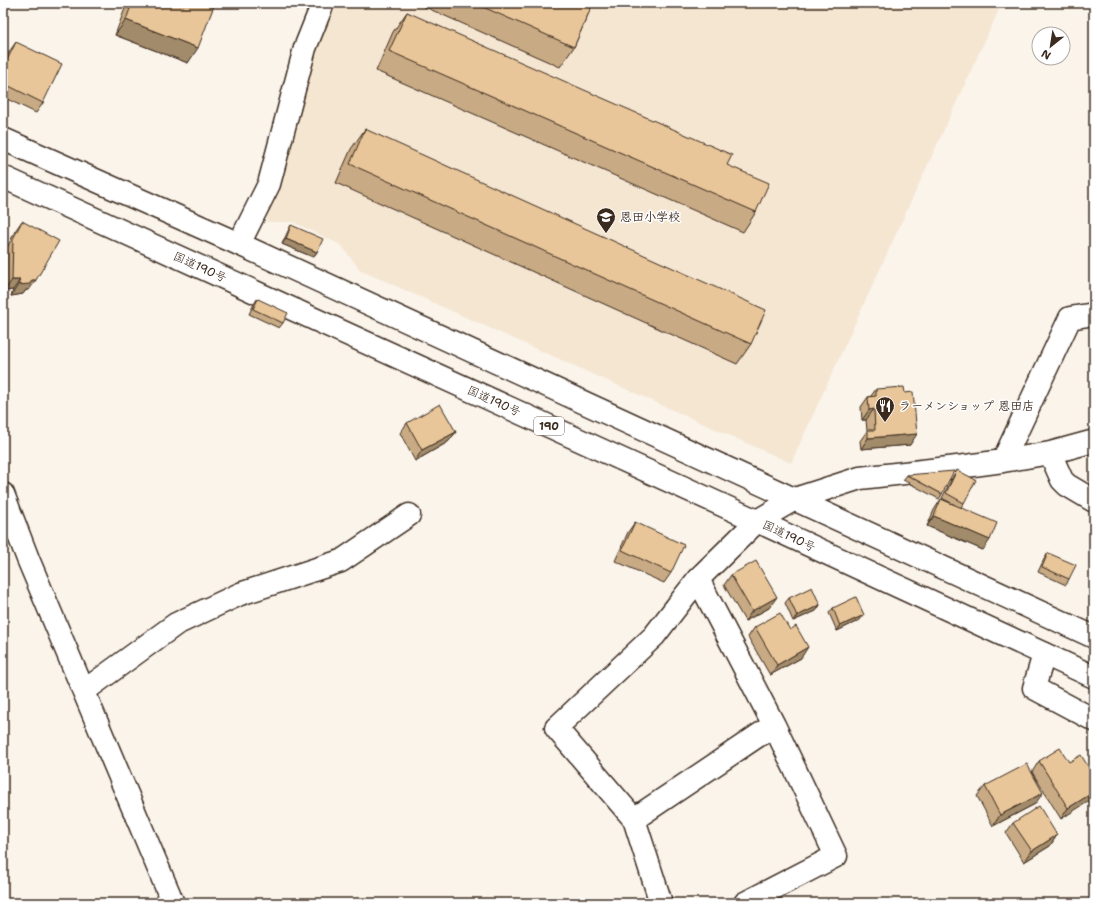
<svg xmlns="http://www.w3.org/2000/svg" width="1097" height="906" font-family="'Shantell Sans','Klee One',sans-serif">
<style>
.built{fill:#f5e6d2}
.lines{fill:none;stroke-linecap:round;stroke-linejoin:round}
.street-casing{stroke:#3b2a1e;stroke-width:25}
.highway-casing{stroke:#3b2a1e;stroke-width:25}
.street{stroke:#fff;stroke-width:22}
.highway{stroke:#fff;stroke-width:22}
.wall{fill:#c8aa84;stroke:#3b2a1e}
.shaded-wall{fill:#a28b6b;stroke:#3b2a1e}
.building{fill:#e8c699;stroke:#3b2a1e}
.labels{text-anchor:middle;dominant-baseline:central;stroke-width:3;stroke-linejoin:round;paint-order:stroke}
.shield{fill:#fff;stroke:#766a62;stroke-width:1}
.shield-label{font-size:11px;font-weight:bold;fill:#3b2a1e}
.poi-label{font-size:12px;font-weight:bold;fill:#3b2a1e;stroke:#fff;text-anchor:start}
.street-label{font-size:12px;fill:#3b2a1e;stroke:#fff}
</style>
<rect width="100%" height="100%" fill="#faf4eb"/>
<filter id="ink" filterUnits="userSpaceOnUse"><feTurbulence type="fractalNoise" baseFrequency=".025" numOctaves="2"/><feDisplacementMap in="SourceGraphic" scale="8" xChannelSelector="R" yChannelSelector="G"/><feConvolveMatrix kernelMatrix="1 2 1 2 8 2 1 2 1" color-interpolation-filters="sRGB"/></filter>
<g filter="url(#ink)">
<path class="built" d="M331,3h671l-211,460 -431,-193 -19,-25 -48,-23h-27l44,-166z"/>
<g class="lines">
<defs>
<path id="street" d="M239,244l30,-60 36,-136 18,-45
M1050,453l12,27 5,5 27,16
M1003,461l67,-143 24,-4
M3,494l25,65 145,344
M698,579l76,146 62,131 -91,47
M1044,654l-10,34 60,32
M84,691l92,-67 64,-30 101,-33 68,-46
M634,819l140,-94
M661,903l-27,-84 -78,-91 98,-92 44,-57 59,-58 38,-22 65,-21 106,-12 37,-5 47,-8 44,-12"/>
<path id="highway" d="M3,139l236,105 855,393
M3,177l754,344 337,156"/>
</defs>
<use href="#street" class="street-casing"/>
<use href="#highway" class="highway-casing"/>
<use href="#street" class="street"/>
<use href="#highway" class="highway"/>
</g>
<path class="wall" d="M127,3h88l-27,60 -73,-28z
M416,3h177l-19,44 -14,20z
M407,12l349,200 -13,20 -367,-161 17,-39z
M16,42l27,61 -7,10 -33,-16v-34l6,-11z
M365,129l386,215 -14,20 -401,-181 15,-34z
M22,221l7,69h-3l-3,4 -12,2 2,-6 -9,1 2,-41 9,-19z
M291,225l26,27 -4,5 -31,-13 6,-13z
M257,299l26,24 -4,5 -30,-14 5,-10z
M876,389l34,56 -49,4 -1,-8 7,-10 -1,-11h-4l-1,-13 7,-10 3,-1z
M407,423l49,9 -8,10 -33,19 -15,-28z
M957,470l7,33 -3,4 22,43 -56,-24 7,-16 7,-11 14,6 -13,-7 11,-22z
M907,475l35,19 -3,5 -36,-19z
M635,522l36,51 -7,10 -49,-22 13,-29z
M1048,553l21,26 -3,6 -28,-13 6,-13z
M731,575l38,33 -24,13 -21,-36z
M789,598l31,7 -4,6 -23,10 -8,-18z
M833,608l27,12 -23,11 -8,-18z
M755,627l46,31 -31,17 -22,-38z
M1039,761l30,1 25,14 -33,43 -29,-47z
M985,786l50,18 -42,22 -16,-30z
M1013,823l44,12 -7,11 -26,16 -18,-29z"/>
<path class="shaded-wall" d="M126,20l72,28 -10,15 -73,-28z
M286,239l31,13 -4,5 -31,-13z
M12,280h8l-7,10 -9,1z
M32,280h4l-7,10h-3l-3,4 -12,2 7,-11z
M874,409l-8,11h-4l7,-10z
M456,432l-8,10 -33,19 7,-11z
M917,434l-7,11 -49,4 7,-11z
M934,516l56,24 -7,10 -56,-24z
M777,597l-8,11 -24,13 7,-10z
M820,605l-4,6 -23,10 4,-5z
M864,615l-4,5 -23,11 3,-5z
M808,647l-7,11 -31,17 7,-10z
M1094,792v6l-33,21 7,-11z
M1043,793l-8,11 -42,22 7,-11z
M1057,835l-7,11 -26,16 8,-11z"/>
<path class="building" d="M132,3h83l-17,45 -72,-28z
M474,3h119l-19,44z
M407,12l325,143 -5,10 42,18 -13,29 -367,-161z
M16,42l46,22 -19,39 -40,-20v-15z
M365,129l401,181 -15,34 -401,-180z
M22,221l37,20 -23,39h-4l-2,4 -12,1 2,-5h-8l1,-41z
M291,225l32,14 -6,13 -31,-13z
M258,299l30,14 -5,10 -30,-14z
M904,387l1,6 8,-1 4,42 -49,4v-8h7l-1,-21 -5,1 -1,-13 8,-1v-7z
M440,404l16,28 -34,18 -15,-27z
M957,470l19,10 -12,23 -18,-10z
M954,471l-12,23 -35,-19z
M941,499l56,24 -7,17 -56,-24z
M635,522l49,23 -13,28 -49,-23z
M1048,553l28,12 -7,14 -27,-12z
M756,561l21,36 -25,14 -21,-36z
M812,587l8,18 -23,11 -8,-18z
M856,597l8,18 -24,11 -7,-18z
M780,613l10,17 6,-4 12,21 -31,18 -22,-38z
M1060,748l9,14 12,-7 13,21v16l-26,16 -29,-47z
M1027,764l16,29 -43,22 -15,-29z
M1039,806l18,29 -25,16 -19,-28z
M1094,894v9h-9z"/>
</g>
<defs>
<symbol id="school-pin" viewBox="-11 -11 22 30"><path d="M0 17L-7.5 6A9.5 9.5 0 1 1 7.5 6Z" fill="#3b2a1e" stroke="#fff"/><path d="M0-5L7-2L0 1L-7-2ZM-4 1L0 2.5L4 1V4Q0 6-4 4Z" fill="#fff"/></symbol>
<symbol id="restaurant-pin" viewBox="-11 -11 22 30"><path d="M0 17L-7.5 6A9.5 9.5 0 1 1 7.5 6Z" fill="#3b2a1e" stroke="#fff"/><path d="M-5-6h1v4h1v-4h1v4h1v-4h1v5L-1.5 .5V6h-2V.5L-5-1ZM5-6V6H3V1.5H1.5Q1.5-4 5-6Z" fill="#fff"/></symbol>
</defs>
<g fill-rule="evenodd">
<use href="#school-pin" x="595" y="206" width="22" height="30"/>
<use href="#restaurant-pin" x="874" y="395" width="22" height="30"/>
</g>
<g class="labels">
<rect class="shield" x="534" y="417" width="30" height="18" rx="3"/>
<g class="shield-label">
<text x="549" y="426">190</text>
</g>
<g class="poi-label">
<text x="620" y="217">恩田小学校</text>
<text x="899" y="406">ラーメンショップ 恩田店</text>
</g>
<g class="street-label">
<text transform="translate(200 267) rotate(24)">国道190号</text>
<text transform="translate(494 401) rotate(24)">国道190号</text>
<text transform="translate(789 536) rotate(25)">国道190号</text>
</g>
</g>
<rect width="1097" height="906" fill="none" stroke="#fff" stroke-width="16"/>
<rect x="8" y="8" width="1081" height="890" fill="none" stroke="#3b2a1e" stroke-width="1.5" filter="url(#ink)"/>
<g transform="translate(1051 46) rotate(210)"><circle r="19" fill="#ffffff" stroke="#b1aaa5"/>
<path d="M0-3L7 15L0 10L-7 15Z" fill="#3b2a1e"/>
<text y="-6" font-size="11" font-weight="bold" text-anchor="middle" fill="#3b2a1e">N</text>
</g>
</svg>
